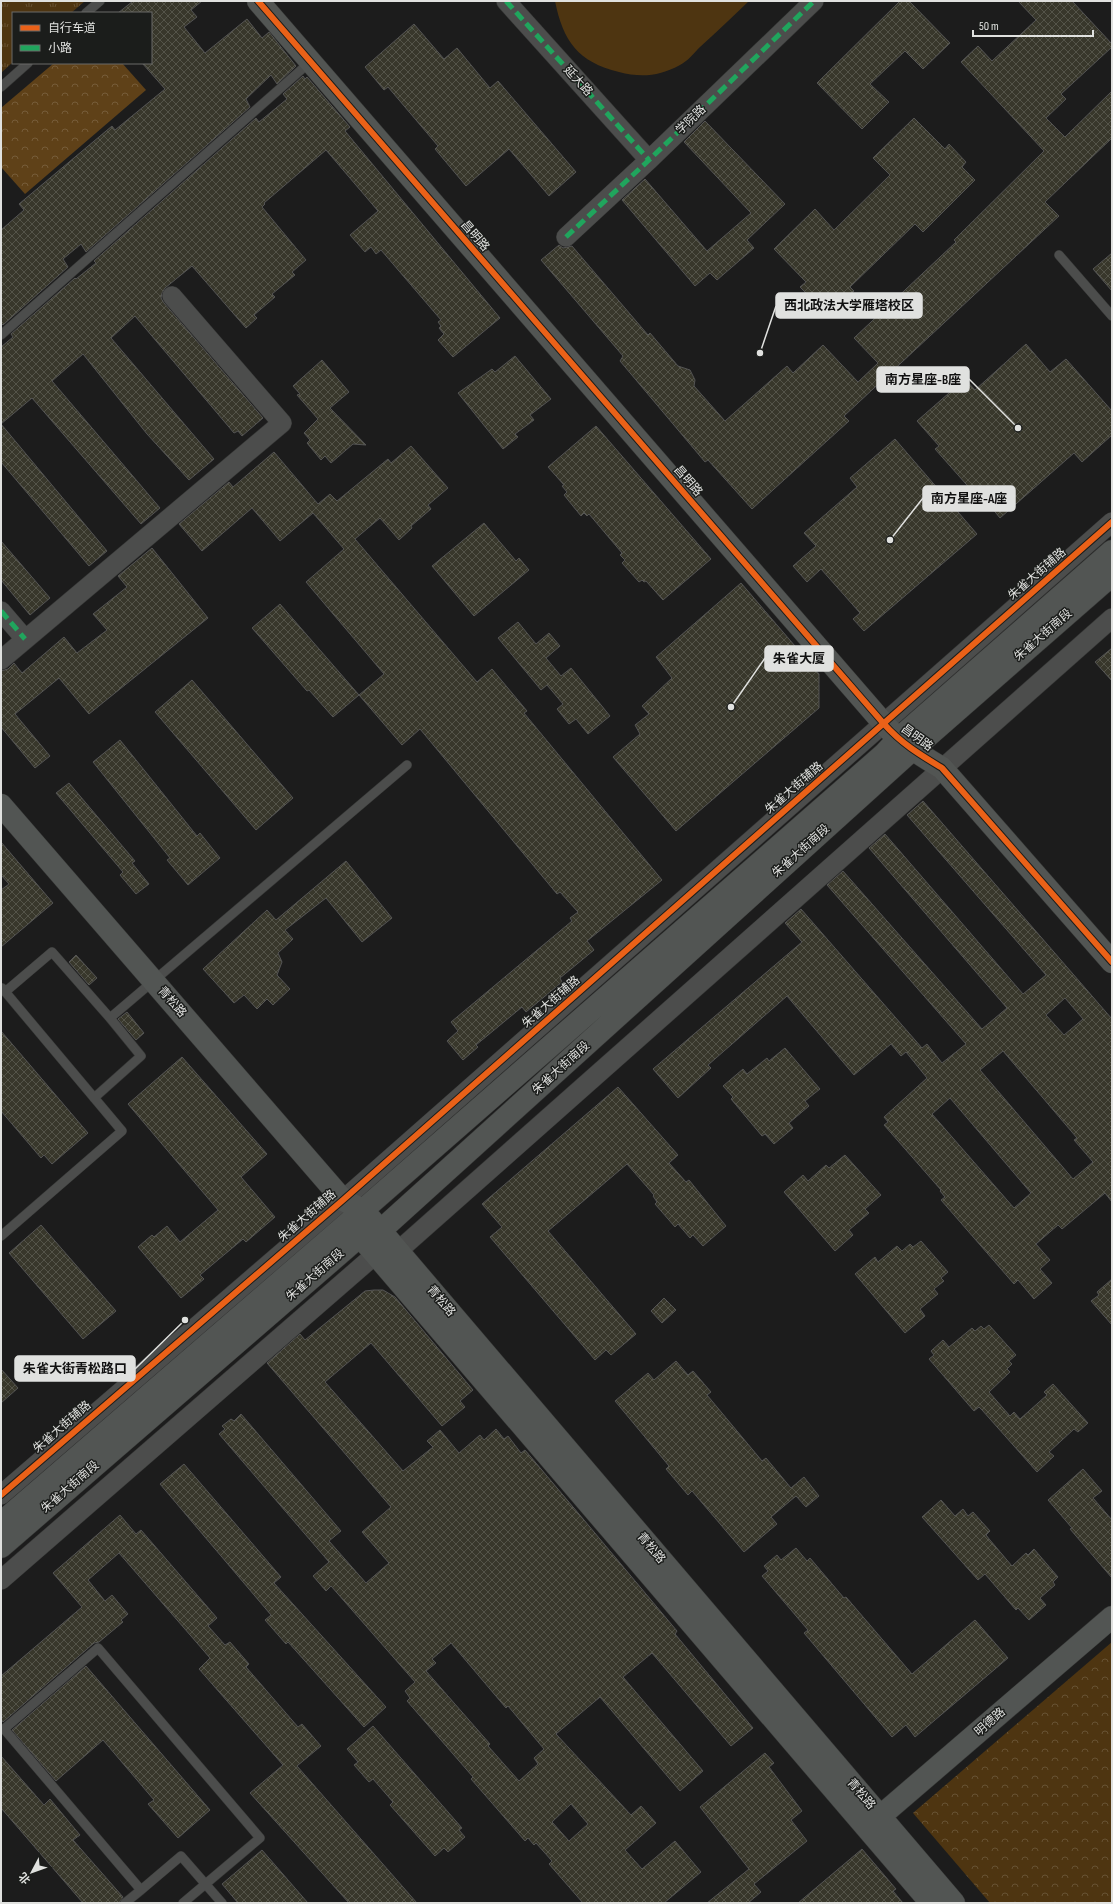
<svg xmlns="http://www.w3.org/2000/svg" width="1113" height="1904" font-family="'Sofia Sans Condensed','Noto Sans SC',sans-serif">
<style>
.grass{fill:url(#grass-tufts)}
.forest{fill:url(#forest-crowns)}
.park{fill:url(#park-crowns)}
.garden{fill:#4e3511}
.building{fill:url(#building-cross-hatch);stroke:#545454;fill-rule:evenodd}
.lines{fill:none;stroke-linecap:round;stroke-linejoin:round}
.lane-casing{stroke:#353635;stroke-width:10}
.street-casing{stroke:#353635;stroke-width:20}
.secondary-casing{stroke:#353635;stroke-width:23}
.lane{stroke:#4c4d4c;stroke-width:9}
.street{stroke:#4c4d4c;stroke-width:19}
.secondary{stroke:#525553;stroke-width:22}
.quiet{stroke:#20a55d;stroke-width:5;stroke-dasharray:10 5;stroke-linecap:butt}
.cycleway-casing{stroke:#1b1d1b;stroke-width:8}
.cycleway{stroke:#ea6118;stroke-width:6}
.labels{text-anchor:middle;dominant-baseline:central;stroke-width:3;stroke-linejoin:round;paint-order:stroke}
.street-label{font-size:12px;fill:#e0e1df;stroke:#1b1d1b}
.leader{fill:none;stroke:#e0e1df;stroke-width:1.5}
.callout-dot{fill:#e0e1df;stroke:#1b1d1b;stroke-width:1.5}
.callout{fill:#e0e1df;stroke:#e0e1df;stroke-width:1.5}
.callout-label{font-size:13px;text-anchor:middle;font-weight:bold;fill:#111}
</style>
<defs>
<pattern id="grass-tufts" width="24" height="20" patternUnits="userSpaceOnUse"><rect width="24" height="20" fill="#4e3511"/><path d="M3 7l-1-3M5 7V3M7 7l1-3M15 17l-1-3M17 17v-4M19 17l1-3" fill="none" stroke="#675233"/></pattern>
<pattern id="forest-crowns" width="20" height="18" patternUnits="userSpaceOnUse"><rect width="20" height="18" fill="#5f4118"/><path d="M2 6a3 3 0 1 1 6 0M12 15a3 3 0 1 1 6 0" fill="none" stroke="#765c39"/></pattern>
<pattern id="park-crowns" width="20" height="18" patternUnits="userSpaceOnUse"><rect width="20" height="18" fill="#4e3511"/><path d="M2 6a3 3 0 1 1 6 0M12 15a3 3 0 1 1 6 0" fill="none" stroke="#675233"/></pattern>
<pattern id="building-cross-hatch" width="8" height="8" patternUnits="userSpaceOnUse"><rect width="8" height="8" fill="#38372b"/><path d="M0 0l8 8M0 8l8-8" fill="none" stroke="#545449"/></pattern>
</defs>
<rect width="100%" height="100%" fill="#1c1c1c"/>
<path class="grass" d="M1,1h84l-14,12h-58v49l-12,11z"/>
<path class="forest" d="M54,63h68l24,27 -121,104 -24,-27v-59z"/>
<path class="park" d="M1112,1642v261h-122l-77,-90z"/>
<path class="garden" d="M555,1h194c-16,15 -32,31 -49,46 -6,6 -12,14 -20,18 -20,11 -39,13 -61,7 -41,-10 -56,-31 -64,-71z"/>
<path class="building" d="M133,1h69l-11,9 6,7 -13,10 21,26 42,-34 15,19 7,-6 27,34 -19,18 -6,-9 -25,24 4,8 -164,145 -5,-8 -18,15 5,8 -65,58 -2,-2v-93l23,-20 -5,-6 93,-78 3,4 50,-41 -23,-26h9v-50h-33z
M900,1h9l41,42 -27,26 -18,-18 -35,33 19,18 -27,27 -45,-46z
M1018,1h54l40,43v3l-51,47 5,5 -20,19 19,19 47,-46v47l-67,64 14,14 -215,200 5,5 -97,88 -44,-49 -3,2 -85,-101 3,-5 -82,-96 18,-15 4,3 9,-2 76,89 2,-2 28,33 12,4 5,10 -1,6 31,35 62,-55 6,7 30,-28 35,37 20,-19 -24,-25 102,-96 -2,-2 90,-89 -83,-89 17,-16 14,15 44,-41z
M414,24l30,35 13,-11 33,40 8,-7 78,91 -27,24 -40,-47 -43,37 -31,-37 3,-3 -50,-59 -4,3 -19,-23z
M303,76l2,3 2,-2 43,50 -5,4 155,187 -47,39 -15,-17 6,-6 -5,-6 2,-2 -3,-4 3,-2 -60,-70 -5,4 -5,-7 -6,5 -15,-17 28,-24 -52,-61 -62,53 1,1 -3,3 44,53 -14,12 3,3 -23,19 3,3 -21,18 3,3 -11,10 -54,-62 -27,22 -3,5 -1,5 3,5 99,115 -21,18 -4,-5 -4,2 -99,-117 -24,22 103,121 -25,21 -42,-46 -64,-80 -31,27 108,127 -19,16 -109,-126 -31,26 106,127 -18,15 -88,-104v-115l12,-10 -2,-3 64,-56 1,1 20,-16 -2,-2 162,-143 3,4 28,-23 -4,-5z
M914,118l31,31 4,-5 17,18 -4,5 13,13 -52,52 -8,-8 -65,63 4,4 -15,15 -4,-5 -5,5 -7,-7 -6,5 -17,-17 6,-5 -32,-33 41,-40 19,21 56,-55 -17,-17z
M705,121l80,83 -38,36 7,8 -37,32 -7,-7 -15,13 -73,-86 23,-21 62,72 44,-38 -67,-71z
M1112,253v38l-19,-22z
M1026,344l24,28 16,-13 46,52v24l-30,27 -8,-9 -74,65 -9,-11 -2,3 -54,-61 4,-3 -22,-25 48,-42 10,11z
M515,356l36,43 -21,16 4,5 -19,14 3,3 -15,12 -45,-56 34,-24 3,3z
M322,360l27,32 -19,16 36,37 -13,-1 -22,19 -6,-7 -4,4 -14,-17 3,-3 -6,-7 14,-14 -21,-24 3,-1 -7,-8z
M596,426l115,133 -48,41 -17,-19 -2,1 -2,-2 -3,2 -17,-19 3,-3 -5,-5 2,-2 -33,-39 -2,2 -3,-3 -3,3 -17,-21 3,-3 -5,-6 2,-1 -16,-18z
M895,439l82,95 -113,97 -11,-12 7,-6 -39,-44 -14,13 -14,-16 23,-20 -12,-13 53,-46 -7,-9z
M411,446l37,42 -20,17 3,4 -20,17 1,2 -13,12 -19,-22 -25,21 122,143 15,-13 35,42 -3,2 138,167 -75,61 7,9 -34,28 2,4 -36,30 -4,-5 -46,38 2,2 -15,13 -16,-19 11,-10 -7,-9 121,-101 -2,-3 8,-6 -18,-20 -3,2 -137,-165 -18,16 -43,-50 25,-21 -78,-92 38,-33 -31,-36 -33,28 -28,-33 -50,43 -23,-27 50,-42 4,5 41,-35 44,52 12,-10 7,7 51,-42 3,4z
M484,523l32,38 3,-3 10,12 -55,46 -42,-50z
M1,541l49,57 -20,17 -29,-35z
M152,548l56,70 -119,96 -30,-36 -44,36 35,42 -15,12 -34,-41v-56l7,-2 6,-6 8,10 42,-36 13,16 30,-23 -14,-16 34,-27 -9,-11z
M741,583l78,91v34l-143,123 -63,-74 27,-23 -5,-9 14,-11 -7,-8 30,-28 -16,-21z
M280,604l79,91 -26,22 -24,-27 -2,1 -55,-63z
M518,622l18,22 13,-11 11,13 -14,12 15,18 10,-8 39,48 -22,18 -12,-15 -7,5 -12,-15 6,-5 -16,-19 -6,5 -43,-52z
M1112,648v33l-17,-19z
M192,680l101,118 -37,32 -101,-118z
M120,740l77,96 3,-3 20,25 -32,27 -21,-25 3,-2 -77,-96z
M69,783l66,78 -3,2 17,21 -13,10 -16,-19 3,-3 -67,-79z
M923,801l189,218v183l-7,-9 -43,36 -4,-4 -22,19 14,16 -10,9 12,14 -18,16 -16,-19 -4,4 -73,-84 4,-3 -5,-6 1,-1 -57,-65 4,-3 -4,-5 43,-39 -21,-26 -5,4 -10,-12 -37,31 -67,-79 -79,69 3,3 -33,30 -25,-29 149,-127 -17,-19 16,-14 121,139 5,-4 15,19 24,-19 -139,-159 16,-14 139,158 25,-21 -138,-160 16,-14 138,160 23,-19 -139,-160zM1065,998l18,21 -19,16 -18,-20zM1003,1051l74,87 -3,2 19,22 -20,17 -93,-109zM950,1098l81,95 -17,15 -82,-94z
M1,842l52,61 -52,44v-57l8,-6 -8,-9z
M346,861l46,57 -30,24 -36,-44 -41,32 8,9 -15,14 4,9 -5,13 13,14 -17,16 -6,-6 -10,10 -13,-14 -10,8 -31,-34 64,-59 9,10z
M76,955l21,23 -8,7 -20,-23z
M127,1012l17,21 -8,7 -18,-21z
M1,1031l87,102 -36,31 -8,-9 -3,3 -40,-47z
M785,1048l35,41 -15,12 4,5 -20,17 4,5 -19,16 -9,-10 -3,2 -31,-37 2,-2 -10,-11 20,-17 4,5 20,-16 2,3z
M182,1057l85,97 -26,23 34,40 -29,25 -3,-3 -43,36 4,4 -23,19 -43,-51 14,-12 2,2 13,-11 13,16 38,-32 -90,-106z
M618,1087l60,68 -9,8 17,19 3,-2 37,46 -23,20 -10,-11 -3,3 -12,-14 -3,3 -20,-23 2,-2 -4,-6 1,-1 -27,-31 -79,67 88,103 -25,21 -5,-5 -11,10 -105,-123 12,-10 -20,-23z
M845,1155l36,40 -16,14 4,4 -20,17 4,5 -18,16 -51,-59 19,-17 5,6 18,-16 3,3z
M41,1225l75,86 -33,28 -74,-86z
M921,1241l27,31 -7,6 3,3 -10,8 4,5 -18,15 5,7 -20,17 -50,-59 20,-17 3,5 19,-16 5,5 8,-7 3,3z
M1112,1279v46l-21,-24 8,-6 -2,-3z
M374,1290h9l12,7 78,93 -13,11 5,6 -23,19 -71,-83 -46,39 78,89 30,-24 -6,-6 13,-11 19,23 21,-18 4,5 12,-11 8,10 4,-3 13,17 4,-3 59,70 93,111 -2,3 78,94 -22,18 -79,-93 -29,24 80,94 -23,20 -80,-94 -44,37 75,81 10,-9 15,17 -31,27 17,19 33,-28 26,31 -37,31h-81l-34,-39 3,-3 -16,-18 -2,2 -6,-7 -3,3 -54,-62 2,-2 -66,-76 3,-3 -5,-7 10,-9 -84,-96 -5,5 -13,-15 16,-14 -110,-128 6,-5 -3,-3 9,-7 3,2 7,-7 100,117 -12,10 37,42 23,-20 -27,-31 29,-25 -124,-144 33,-29 5,6 60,-49zM451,1643l55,65 2,-2 36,43 -10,9 4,6 -19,17 -31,-35 2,-2 -64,-73 10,-8 -4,-4zM571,1804l17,20 -19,17 -17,-19z
M664,1298l12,12 -14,13 -11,-12z
M989,1325l27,30 -7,6 3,3 -5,5 3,3 -21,20 21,24 4,-4 6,7 27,-24 -3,-3 9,-8 35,39 -10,9 -4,-3 -25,23 5,4 -17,16 -55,-62 -3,-3 -5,4 -45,-52 5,-4 -3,-4 12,-11 6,7 23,-19 3,3 6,-5 3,3z
M676,1361l12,14 5,-4 18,21 -4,3 55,66 4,-3 25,30 13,-11 15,19 -13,11 -10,-11 -25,21 6,7 -33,28 -52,-61 -4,4 -22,-26 3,-3 -54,-65 33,-28 6,7z
M1,1369l17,19 -17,15z
M184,1464l97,113 -7,6 112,124 -22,20 -76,-85 -2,2 -21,-24 6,-5 -111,-131z
M1083,1469l19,22 -9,7 19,22v58l-42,-49 2,-1 -24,-28z
M941,1500l14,16 8,-7 5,7 5,-4 17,19 -4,4 4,5 22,26 14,-13 2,2 6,-6 24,28 -5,5 2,3 -15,13 6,7 -17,15 -11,-12 -2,2 -31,-36 -7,6 -56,-63z
M120,1515l16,19 5,-4 76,88 -9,8 17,19 5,-3 19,22 -3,3 52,60 4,-3 19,22 -24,20 120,137h-68l-99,-110 33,-28 -84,-96 11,-11 -91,-105 -31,27 17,21 7,-6 16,19 -7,6 2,2 -24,20 -5,1 -91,79 -2,-3v-43l81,-69 -29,-34z
M796,1548l11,13 3,-3 34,40 2,-1 66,77 63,-54 33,38 -93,79 -9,-12 -14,12 -88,-104 4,-3 -46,-54 6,-5 -4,-5 13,-11 4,5z
M86,1666l124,144 -32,28 -30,-34 6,-4 -51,-60 -47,41 -44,-51z
M373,1726l89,102 -3,2 6,7 -17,15 -4,-4 -9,8 -45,-51 3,-3 -20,-23 -4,3 -15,-17 4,-3 -11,-13z
M765,1753l9,10 -5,4 33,44 -11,9 16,21 -53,43 7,8 -13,11h-41l42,-34 -49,-62z
M1,1756l43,49 6,-6 30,36 -7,5 50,57 -4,6h-36l-82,-95z
M862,1849l34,40 -3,2 10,12h-105z
M262,1850l46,53h-70l-16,-19z"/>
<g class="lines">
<defs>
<path id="lane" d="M86,13l14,-12
M1,87l27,-24
M1059,255l53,61
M1,335l309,-273
M5,992l47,-40 58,66 297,-253
M94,1098l47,-42 -31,-38
M1,1236l121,-105 -120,-143
M141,1890l40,-34 41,47
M125,1903l16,-13 -137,-161 94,-81 162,190 -77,65"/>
<path id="street" d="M506,1l143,159
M566,237l83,-77 165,-159
M1,611l24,28
M1,660l281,-237 -110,-127
M1,1495l342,-295 769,-678
M1,1580l375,-326 22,-3 714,-633"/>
<path id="secondary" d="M258,1l626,723c18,20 35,30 58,44l170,194
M1,805l342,395 20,10 591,693
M352,1227l579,676
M1,1523l362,-313 521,-456 14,-15 214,-188
M1,1547l359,-311 20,-5 532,-481 200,-175
M869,1826l243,-209"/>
</defs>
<use href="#lane" class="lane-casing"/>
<use href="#street" class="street-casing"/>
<use href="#secondary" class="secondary-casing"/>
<use href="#lane" class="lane"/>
<use href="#street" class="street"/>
<use href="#secondary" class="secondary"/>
<path class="quiet" d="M506,1l143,159
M566,237l83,-77 165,-159
M1,611l24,28"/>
<defs>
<path id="cycleway" d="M258,1l626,723c18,20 35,30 58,44l170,194
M1,1495l342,-295 769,-678"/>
</defs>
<use href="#cycleway" class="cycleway-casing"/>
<use href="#cycleway" class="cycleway"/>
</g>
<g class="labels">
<g class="street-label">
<text transform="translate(578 81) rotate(48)">延大路</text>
<text transform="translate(691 120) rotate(-44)">学院路</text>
<text transform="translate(475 236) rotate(49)">昌明路</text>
<text transform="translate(688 481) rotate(49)">昌明路</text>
<text transform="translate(1037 574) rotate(-41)">朱雀大街辅路</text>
<text transform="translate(1043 635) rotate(-41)">朱雀大街南段</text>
<text transform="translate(917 738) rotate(36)">昌明路</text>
<text transform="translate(794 788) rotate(-41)">朱雀大街辅路</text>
<text transform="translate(801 851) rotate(-42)">朱雀大街南段</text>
<text transform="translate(172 1002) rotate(49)">青松路</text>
<text transform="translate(551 1002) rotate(-41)">朱雀大街辅路</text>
<text transform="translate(561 1068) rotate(-42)">朱雀大街南段</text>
<text transform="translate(307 1216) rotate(-41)">朱雀大街辅路</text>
<text transform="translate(315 1275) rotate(-41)">朱雀大街南段</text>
<text transform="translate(441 1301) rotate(50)">青松路</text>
<text transform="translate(62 1427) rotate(-41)">朱雀大街辅路</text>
<text transform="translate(70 1487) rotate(-41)">朱雀大街南段</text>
<text transform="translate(651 1548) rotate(50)">青松路</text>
<text transform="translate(990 1722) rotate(-41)">明德路</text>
<text transform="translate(861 1794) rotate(50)">青松路</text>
</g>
</g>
<path class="leader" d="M760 353L776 306M1018 428L969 379M890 540L923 498M731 707L765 658M185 1320L135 1369"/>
<g class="callout-dot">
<circle cx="760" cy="353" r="4"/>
<circle cx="1018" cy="428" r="4"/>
<circle cx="890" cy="540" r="4"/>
<circle cx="731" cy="707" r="4"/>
<circle cx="185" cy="1320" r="4"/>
</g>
<g class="callout">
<rect x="776" y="293" width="146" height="25" rx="4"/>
<rect x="877" y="367" width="92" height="25" rx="4"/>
<rect x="923" y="486" width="92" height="25" rx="4"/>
<rect x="765" y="646" width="68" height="25" rx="4"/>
<rect x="15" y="1356" width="120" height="25" rx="4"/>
</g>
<g class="callout-label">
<text x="849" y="310">西北政法大学雁塔校区</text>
<text x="923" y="384">南方星座-B座</text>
<text x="969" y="503">南方星座-A座</text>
<text x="799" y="663">朱雀大厦</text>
<text x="75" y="1373">朱雀大街青松路口</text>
</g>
<rect width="1113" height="1904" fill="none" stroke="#e0e1df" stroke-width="4"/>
<rect x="12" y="12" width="140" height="52" fill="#1b1d1b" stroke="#6a6b69"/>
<rect x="20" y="25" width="20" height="6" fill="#ea6118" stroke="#6a6b69"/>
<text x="48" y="32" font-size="12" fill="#e0e1df">自行车道</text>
<rect x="20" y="45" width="20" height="6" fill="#20a55d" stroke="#6a6b69"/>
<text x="48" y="52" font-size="12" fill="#e0e1df">小路</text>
<g transform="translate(32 1872) rotate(229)" stroke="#1b1d1b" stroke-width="3" paint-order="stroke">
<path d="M0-3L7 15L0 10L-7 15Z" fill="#e0e1df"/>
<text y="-6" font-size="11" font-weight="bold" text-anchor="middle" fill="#e0e1df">北</text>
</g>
<path d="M973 30v6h120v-6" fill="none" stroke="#e0e1df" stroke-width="2"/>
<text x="979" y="30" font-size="12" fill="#e0e1df" stroke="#1b1d1b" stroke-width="3" paint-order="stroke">50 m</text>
</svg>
